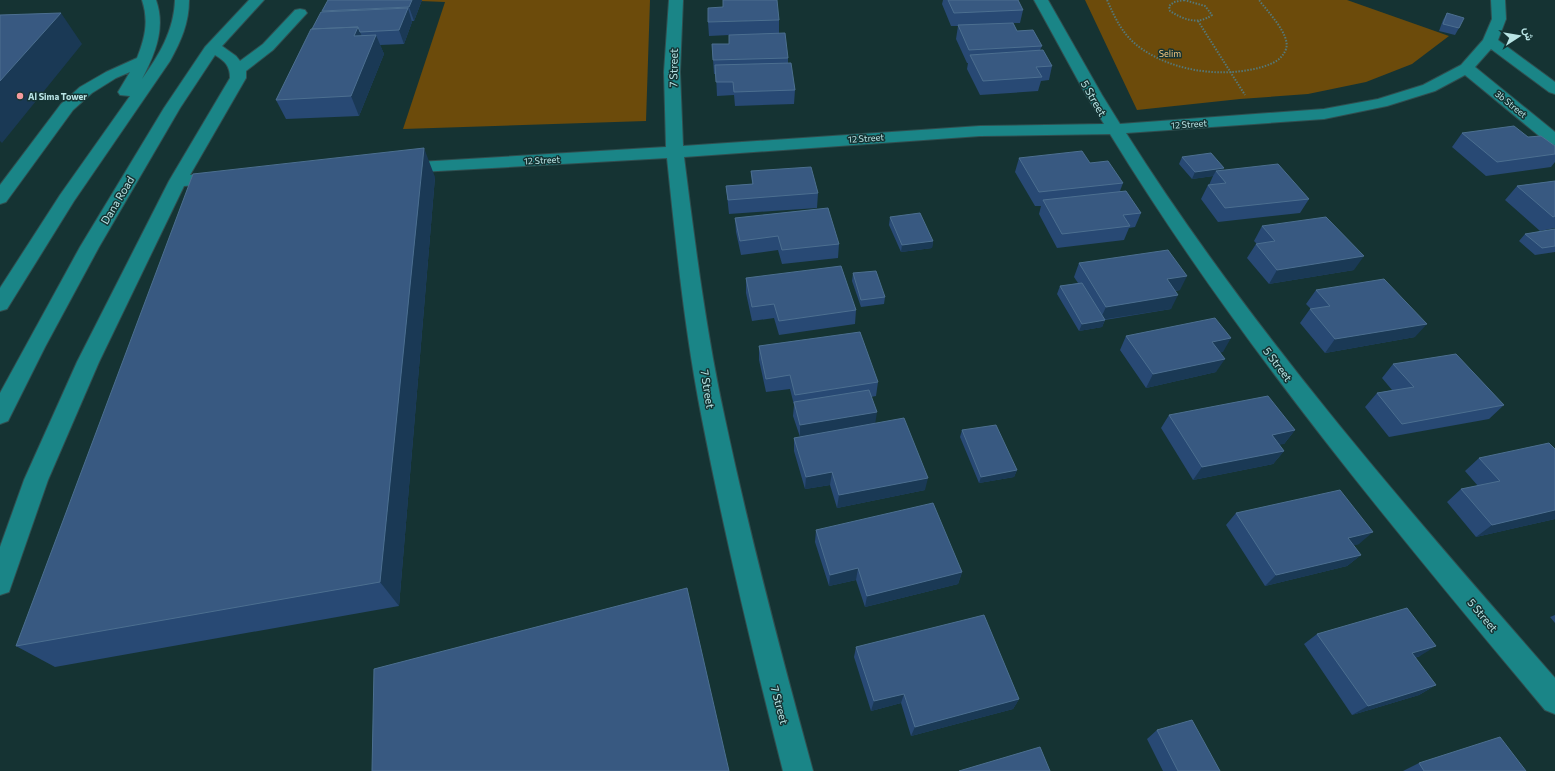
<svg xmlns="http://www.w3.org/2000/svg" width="1555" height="771" font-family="Commissioner,Vazirmatn,sans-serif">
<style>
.green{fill:#6c4b0b}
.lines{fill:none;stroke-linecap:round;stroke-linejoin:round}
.minor-casing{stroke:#304f50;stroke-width:2}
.path{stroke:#557878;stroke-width:2;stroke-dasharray:1.5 1.5;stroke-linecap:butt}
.minor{fill:#1a8587;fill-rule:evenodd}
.wall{fill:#284974}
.shaded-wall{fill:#1a3955}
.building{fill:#385981;stroke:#4c6f90}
.poi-dot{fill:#f59b9e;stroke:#153333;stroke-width:1.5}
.labels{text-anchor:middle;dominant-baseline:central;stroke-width:3;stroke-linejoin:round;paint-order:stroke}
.far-park-label{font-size:9px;fill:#f8c980;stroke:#153333}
.far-poi-label{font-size:9px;font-weight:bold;fill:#b9e4e5;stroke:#153333;text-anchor:start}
.far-street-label{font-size:9px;fill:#b9e4e5;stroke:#153333}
.street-label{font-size:11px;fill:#b9e4e5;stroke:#153333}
</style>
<rect width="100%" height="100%" fill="#153333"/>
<path class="green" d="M395,0h255l-4,121 -243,8 42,-127z
M1085,0h262l102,36 -37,28 -46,18 -58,12 -68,5 -103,11z"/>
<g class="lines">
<defs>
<path id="minor" d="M142,0h14c10,28 -1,54 -14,79 17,-24 32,-48 33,-79h14c0,23 -8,41 -19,61l-96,140 -67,108 -7,2v-23l60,-93 70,-99 -10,-1 -2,-3 12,-20 -14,6 -24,15 -19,17 -67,92 -6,2v-19l61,-81 19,-17 26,-15 31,-14c8,-20 12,-37 5,-58z
M249,0h15l-42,46 14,10 4,5 23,-17 32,-34 5,-1 5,1 2,3 -34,37 -27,21v7l-56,97 30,-2 6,2 3,4 -3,4 -42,3 -85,176 -51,118 -39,112 -9,3v-48l24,-67 53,-118 92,-181 61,-103c0,-12 -5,-17 -15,-23l-35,53 -81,139 -54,100 -37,74 -8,3v-31l80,-146 84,-139 41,-61z
M669,0h14l-3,72 3,74 297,-20 124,-2 -18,-29 -52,-95h14l54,95 18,29 204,-15 54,-10 45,-14 38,-20 22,-25 9,-21 -1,-19h14l1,19 -8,21 57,42v12l-6,-2 -58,-43 -16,18 80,65v13l-6,-1 -84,-69 -30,16 -48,15 -63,13 -198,14c124,196 277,371 429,545v36l-10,-4c-155,-185 -309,-370 -435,-576l-130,2 -296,21c11,87 22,175 41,262 25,118 56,235 88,352h-30c-30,-117 -58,-234 -81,-352 -17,-86 -26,-174 -35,-261l-265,15 -6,-1 -3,-4 3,-4 6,-1 264,-16 -2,-75z"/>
</defs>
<use href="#minor" class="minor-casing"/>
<path class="path" d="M1107,0c9,20 16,36 35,49 33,23 82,29 120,18 10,-3 20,-7 24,-18 5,-14 -19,-38 -27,-49
M1184,0l21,6 7,9c-14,10 -28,5 -42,-4l-1,-5 5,-4z
M1198,21l47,74"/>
<use href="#minor" class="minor"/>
</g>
<path class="wall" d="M422,0l-8,21h-2v1l-8,22 -24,1 4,9 -25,62 -73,3 -10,-19 47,-88 -1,-1z
M943,0h75l5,10 -3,13h-7l4,8 25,15 -2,4 12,16 -3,14 -8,1 -3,10 -58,4 -13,-26 1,-6h-1l-11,-24 2,-13h-7l-9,-22z
M1447,13l12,15 -4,7 -16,-4 4,-11z
M779,20v13l9,25v5l7,27 -1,14 -59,2 -1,-11 -17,1 -1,-22h-2l-2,-30h17v-9l-20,1 -1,-14z
M1462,133l66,4 27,9v16l-4,5 -65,9 -34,-29z
M1182,157l41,13 86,29 -9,14 -82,9 -17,-23 7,-14h1l4,-9 -21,3 -13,-15z
M1019,158l71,5 33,20 -3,8 21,22 -6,14 -6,1 -5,12 -67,8 -18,-34 2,-8h-6l-20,-34z
M751,171l67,22 -1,15 -88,6 -3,-28 26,-2z
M435,177l-36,429 -344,61 -39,-21z
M1555,181v47l-15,3 -35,-31 12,-14z
M890,217l43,24 -1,7 -31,4 -12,-27z
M735,218l104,26 -1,14 -56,6 -4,-14 -37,5 -5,-23z
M1262,226l92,44 -85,14 -22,-26 9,-14h1l-3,-3z
M1555,229v23l-20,3 -16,-14 6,-7z
M1079,263l101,27 -5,1 -4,18 -66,11 -3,7 -23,4 -22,-37 3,-8 18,-3 -4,-6z
M853,273l32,24 -1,7 -23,3 -9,-26z
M746,278l110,32 -1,14 -76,11 -5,-17 -22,3 -6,-28z
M1316,290l99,47 -90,16 -25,-30 10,-14h1l-5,-5z
M1126,336l97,16h-3l-4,20 -70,16 -26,-38z
M759,346l119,36 -2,14 -5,1 4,27 50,66 -88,18 -7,-23 -25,4 -11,-38v-13l6,-1 -7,-21 1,-11 -4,-16 -24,3 -7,-32z
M1393,364l111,41 -15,14 -100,18 -24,-30 12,-14 15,-3 -10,-12z
M1169,415l126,15 -11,14h-5l5,7 -11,13 -80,16 -32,-52z
M962,430l55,40 -3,7 -35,6 -19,-46z
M1479,458l76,61 -79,18 -29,-35 14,-13 17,-3 -13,-15z
M1236,513l123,31 -6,1 8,10 -14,11 -82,20 -39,-61z
M816,530l146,42 -4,12 -93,23 -9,-27 -27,6 -14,-44z
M1555,615v8l-5,-6z
M1317,634l103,22 -5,2 21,27 -17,10 -67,20 -48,-71z
M856,647l163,52 -6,10 -102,27 -10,-33 -30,8 -17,-54z
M1157,730l63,41h-57l-16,-32z
M1419,763l107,8h-123z"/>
<path class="shaded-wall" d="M412,0h10l-8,21 -5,-14z
M408,8l4,14 -8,22 -5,-14z
M61,13l21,31 -80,99 -2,-2v-60z
M358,27l8,19 -12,-10z
M376,35l8,19 -25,62 -8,-20z
M424,148l11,29 -36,429 -19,-24z
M1224,168l-3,7 -5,-4 -3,5 -21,3 3,-7z
M933,241l-1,7 -31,4 1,-7z
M1364,256l-10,14 -85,14 8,-14z
M1187,276l-7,14 -20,3 7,-14z
M1178,295l-7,14 -71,11 6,-13z
M1105,320l-3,7 -23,4 3,-7z
M1427,324l-12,13 -90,16 10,-14z
M1231,338l-8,14 -20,4 9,-14z
M1225,359l-9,13 -70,16 7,-14z
M877,412l-2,13 -75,13v-13z
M1295,430l-11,14 -22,4 10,-13z
M1284,451l-11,13 -80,16 9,-13z
M1017,470l-3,7 -35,6 2,-6z
M832,472l-2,13 -25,4 1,-12z
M928,478l-3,12 -88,18 2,-13z
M1555,510v9l-79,18 16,-12z
M1373,532l-14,12 -24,6 13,-12z
M1361,555l-14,11 -82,20 11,-11z
M858,568l-2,12 -27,6 1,-11z
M962,572l-4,12 -93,23 2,-11z
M1436,646l-16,10 -24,7 16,-10z
M1436,685l-17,10 -67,20 16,-9z
M904,694l-3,9 -30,8 3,-10z
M1019,699l-6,10 -102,27 4,-9z"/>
<path class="building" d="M328,0h84l-3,7 -87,4z
M723,0h54l2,20 -71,2v-14l15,-1z
M948,0h70l5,10 -69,3z
M408,8l-9,22 -39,2 -2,-5 -46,2 9,-17z
M61,13l-61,68v-66z
M1447,13l17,5 -5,10 -16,-4z
M1013,23l4,8 16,-1 9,16 -73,4 -11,-25z
M358,27l-4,9 22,-1 -25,61 -75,4 35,-71z
M785,33l3,25 -75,2 -1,-16h17v-9z
M1043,50l9,16 -16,1 6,10 -59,4 -13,-26z
M791,63l4,27 -61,2 -1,-10h-17l-1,-17z
M1514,126l14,11 13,-1 14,10v8l-58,8 -35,-29z
M424,148l-44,434 -364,64 177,-472z
M1082,151l8,12 18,-2 15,22 -84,9 -20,-34z
M1211,153l13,15 -29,4 -13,-15z
M1278,164l31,35 -84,9 -17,-23 18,-2 -10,-12z
M811,167l7,26 -90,7 -2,-14 27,-2 -2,-13z
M1555,181v35l-2,1 -36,-31z
M1126,191l15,22 -18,2 7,11 -68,8 -19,-34z
M828,208l11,36 -57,6 -4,-14 -38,5 -5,-23z
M920,213l13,28 -31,4 -12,-28z
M1326,217l38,39 -87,14 -21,-26 19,-3 -13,-15z
M1555,229v17l-13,2 -17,-14z
M1168,250l19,26 -20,3 11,16 -72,12 -27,-44z
M841,266l15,44 -77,11 -5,-17 -22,3 -6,-29z
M876,271l9,26 -24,3 -8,-27z
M1384,279l43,45 -92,15 -25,-30 20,-3 -14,-16z
M1082,283l23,37 -23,4 -22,-38z
M1215,318l16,20 -19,4 13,17 -72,15 -27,-38z
M860,332l18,50 -83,13 -5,-20 -24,4 -7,-33z
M1456,354l48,51 -102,19 -25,-31 37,-6 -21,-23z
M869,390l8,22 -77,13 -6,-23z
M1268,396l27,34 -23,5 12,16 -82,16 -33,-52z
M904,418l24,60 -89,17 -7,-23 -26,5 -12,-39z
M996,425l21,45 -36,7 -19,-47z
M1549,443l6,6v61l-63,15 -31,-36 39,-8 -21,-23z
M1340,490l33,42 -25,6 13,17 -85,20 -40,-62z
M933,503l29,69 -95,24 -9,-28 -28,7 -14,-45z
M687,588l42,183h-357l2,-102z
M1407,608l29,38 -24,7 24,32 -68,21 -51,-72z
M984,615l35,84 -104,28 -11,-33 -30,7 -18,-54z
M1192,720l28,51h-42l-21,-41z
M1500,737l26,34h-102l-5,-8z
M1040,747l10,24h-91z"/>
<circle class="poi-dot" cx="20" cy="96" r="4"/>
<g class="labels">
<g class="far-park-label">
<text x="1170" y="53">Selim</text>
</g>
<g class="far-poi-label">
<text x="28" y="96">Al Sima Tower</text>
</g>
<g class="far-street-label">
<text transform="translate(1511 104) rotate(39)">3b Street</text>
<text transform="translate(1189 124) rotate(-4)">12 Street</text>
<text transform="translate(866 138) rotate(-4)">12 Street</text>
<text transform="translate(542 160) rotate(-3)">12 Street</text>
</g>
<g class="street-label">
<text transform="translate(673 68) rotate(-89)">7 Street</text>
<text transform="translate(1094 98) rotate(60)">5 Street</text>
<text transform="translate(117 200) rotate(-59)">Dana Road</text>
<text transform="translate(1278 364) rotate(53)">5 Street</text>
<text transform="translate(708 389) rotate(81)">7 Street</text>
<text transform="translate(1483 615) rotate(50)">5 Street</text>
<text transform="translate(780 705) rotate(75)">7 Street</text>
</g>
</g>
<g transform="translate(1519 36) rotate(78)" stroke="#153333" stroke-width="3" paint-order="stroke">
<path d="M0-3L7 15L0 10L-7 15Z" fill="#b9e4e5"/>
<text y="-6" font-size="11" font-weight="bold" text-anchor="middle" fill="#b9e4e5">ش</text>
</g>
</svg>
